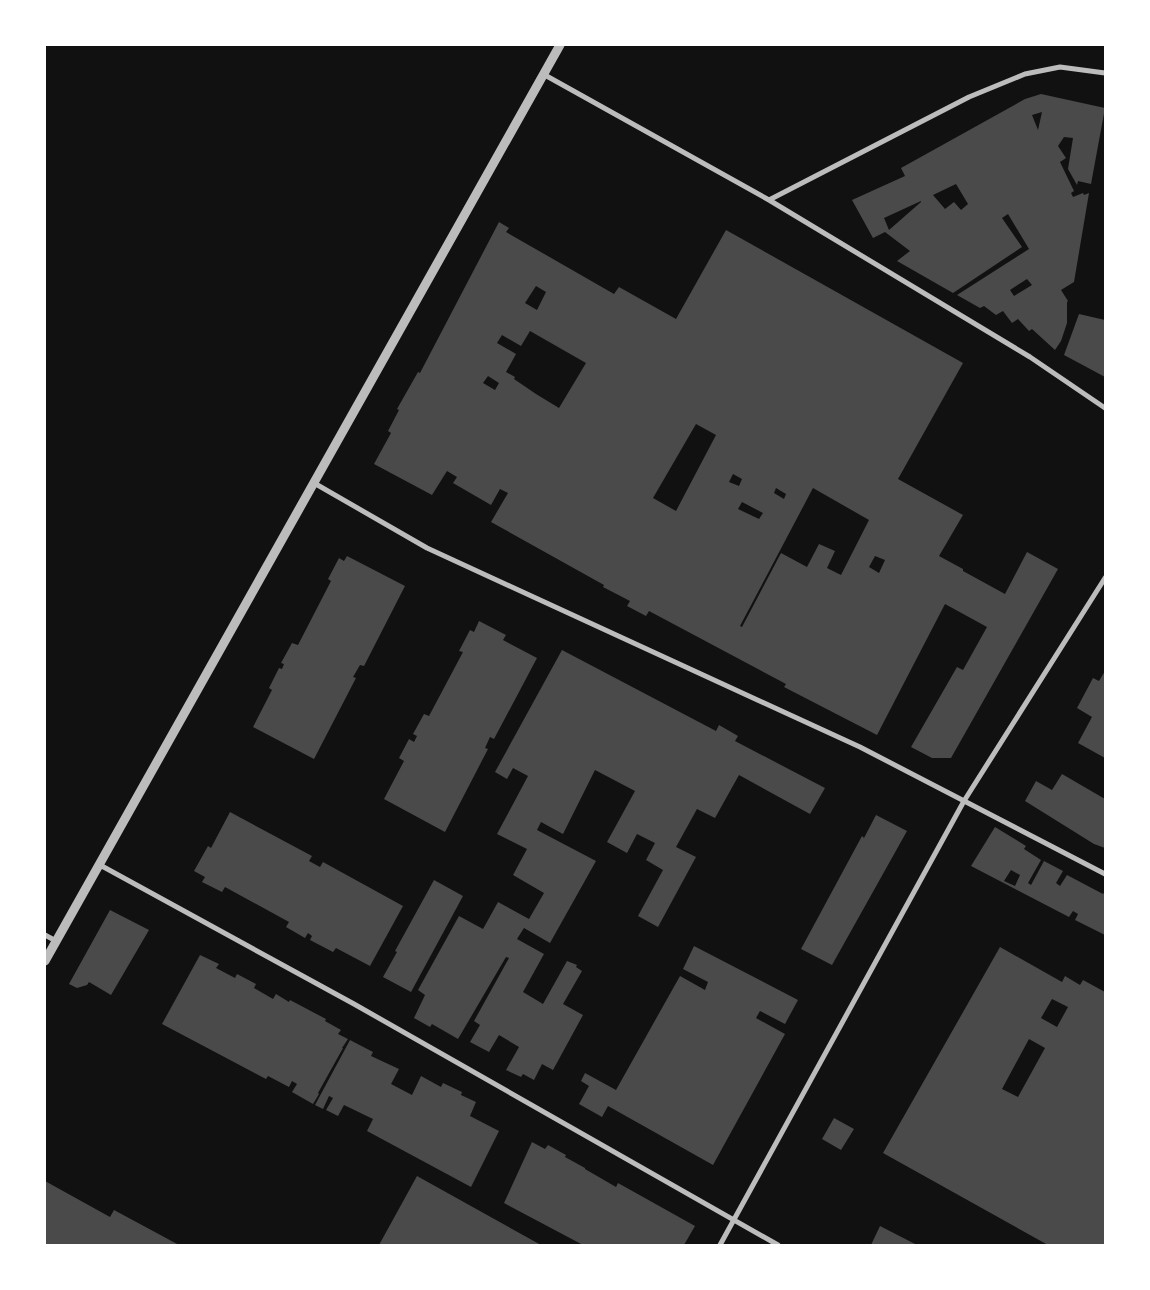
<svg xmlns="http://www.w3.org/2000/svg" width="1150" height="1290" font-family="'Titillium Web',sans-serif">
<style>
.building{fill:#4a4a4a;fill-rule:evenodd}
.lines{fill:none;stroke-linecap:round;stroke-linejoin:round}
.minor{stroke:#bcbcbc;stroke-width:5}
.tertiary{stroke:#bcbcbc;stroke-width:9}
</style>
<rect width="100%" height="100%" fill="#111"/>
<path class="building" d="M1041,94l64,14 -14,76 -13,-3 -1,4 -9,-16 5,-31 -9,-1 -6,9 8,12 -6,4 14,29 -3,2 2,4 10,-4 1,2 5,-2 -15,89 -13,8 7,11 -1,1v21l-6,18 -6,9 -23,-21 -3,2 -11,-12 -6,4 -9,-12 -7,4 -12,-9 -4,2 -23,-13 72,-46 -21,-35 -6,4 20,29 -69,46 -56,-32 13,-10 -25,-19 -12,6 -21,-38 53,-24 -4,-8 124,-69zM1042,112l-4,18 -6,-15zM956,184l12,20 -7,6 -7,-8 -9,7 -12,-14zM921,201v1l-32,28 -5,-12zM1027,279l5,6 -18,11 -4,-6z
M499,222l10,6 -3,4 108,62 5,-7 57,32 50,-89 237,133 -65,116 65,36 -24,41 24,13v2l42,23 22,-42 31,17 -107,189h-19l-21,-11 46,-80 6,3 24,-43 -42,-23 -68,131 -93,-48 2,-3 -137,-73 -3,5 -19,-10 3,-5 -27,-14 1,-2 -113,-63 17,-29 -8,-4 -9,16 -38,-22 4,-6 -10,-6 -15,24 -58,-31 17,-31 -3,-2 11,-21 -2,-1 21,-37 2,1zM536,286l10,6 -9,18 -12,-7zM530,331l56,32 -27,45 -23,-14 -22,-15 1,-2 -9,-5 10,-18 -19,-11 5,-8 19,11zM488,376l11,7 -4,7 -12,-7zM696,424l20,11 -40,76 -23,-13zM733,474l9,5 -3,7 -10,-4zM776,488l10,6 -2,5 -10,-6zM813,488l56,32 -28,55 -14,-7 8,-17 -16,-7 -12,23 -26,-14 -39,74 -2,-1zM742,502l21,11 -4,6 -21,-10zM875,556l10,4 -6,13 -10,-6z
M1079,314l26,6v57l-41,-22z
M347,556l58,30 -41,80 -4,-1 -7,12 3,1 -42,81 -61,-32 19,-37 -3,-2 10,-20 3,1 2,-5 -3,-1 11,-20 6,2 33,-64 -3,-2 11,-21 5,3z
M479,621l27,14 -3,5 34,18 -43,81 -4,-2 -5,11 3,1 -43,83 -61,-33 20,-38 -5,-3 10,-19 5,3 3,-6 -4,-2 11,-20 5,2 34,-64 -4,-1 11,-21 4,2z
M562,650l154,81 3,-6 19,11 -3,5 90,47 -15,26 -71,-39 -24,43 -18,-9 -21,38 20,10 -38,70 -20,-11 25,-46 -17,-10 9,-17 -18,-9 -10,19 -20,-11 28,-51 -40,-21 -32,64 -22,-12 -4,8 59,31 -46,82 -26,-15 -7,11 27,15 -21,38 20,12 24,-43 10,4 -1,2 6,4 -19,33 20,11 -30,55 -11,-6 -8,16 -11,-6 -2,3 -15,-7 13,-23 -20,-12 -10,17 -19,-10 10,-17 -6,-4 35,-63 -3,-1 -48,82 -26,-15 -2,3 -16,-9 11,-23 -7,-5 41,-74 24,13 15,-27 31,17 15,-26 -31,-18 14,-26 -30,-15 31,-58 -15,-8 -6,11 -12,-7z
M1105,671v87l-27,-15 14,-26 -15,-9 16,-30 6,3z
M1062,774l43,25v49l-11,-4 -69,-43 11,-20 16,9z
M230,812l82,44 -3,5 11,6 3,-5 80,44 -33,60 -34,-18 -3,4 -23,-12 2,-4 -4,-3 -3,5 -19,-11 3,-5 -64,-35 -3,5 -20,-10 3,-5 -11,-6 14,-25 3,2z
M876,815l31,16 -75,134 -31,-16 61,-113 2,2z
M995,827l31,19 -2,3 17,11 -13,23 3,2 13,-24 19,10 -7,12 4,3 7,-11 36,19 2,-3v44l-30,-15 3,-6 -5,-3 -4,6 -98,-51zM1011,870l9,5 -5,11 -11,-5z
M434,880l29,16 -52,96 -28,-15 14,-25 -2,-1z
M110,910l39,20 -38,65 -22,-13 -2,3 -10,3 -8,-4z
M694,946l104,54 -13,24 -25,-13 -4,7 29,16 -72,131 -105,-59 -6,11 -23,-13 10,-18 -8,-5 4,-8 31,17 64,-114 25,14 3,-8 -25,-13z
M1000,947l62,35 3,-6 15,9 3,-5 22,12v253h-57l-165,-92zM1052,999l16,8 -11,20 -16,-9zM1029,1039l16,9 -27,49 -16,-8z
M200,955l19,9 -3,4 19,10 2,-4 19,10 -2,4 19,11 3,-5 13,8 1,-2 36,19 -1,2 16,9 -3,4 10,5 -6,9h1l-25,45 1,1 -6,10 -21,-12 5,-8 -5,-3 -3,6 -21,-11 -2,3 -104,-55z
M350,1040l23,12 -2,4 28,13 -8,15 21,11 9,-19 20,11 2,-4 19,9 -1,3 15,7 -6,14 29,15 -28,56 -104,-56 6,-12 -29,-14 -6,11 -12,-6 7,-12 -4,-2 -6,13 -8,-4z
M834,1118l20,11 -13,21 -19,-11z
M532,1142l13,7 3,-4 18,10 -1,2 20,11v1l31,18 2,-4 77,43 -11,19h-101l-79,-42z
M417,1176l124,69h-162z
M45,1181l65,36 4,-7 65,35h-134z
M880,1226l37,19h-46z"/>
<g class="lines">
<path class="minor" d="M543,74l226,126 261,157 75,51
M769,200l200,-103 56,-23 35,-7 45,6
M314,483l113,65 433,199 245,127
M100,865l254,139 424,241
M45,935l11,6
M720,1245l244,-444 141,-223"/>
<path class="tertiary" d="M45,961l515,-916"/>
</g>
<rect width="1150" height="1290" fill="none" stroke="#ffffff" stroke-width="92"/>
</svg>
